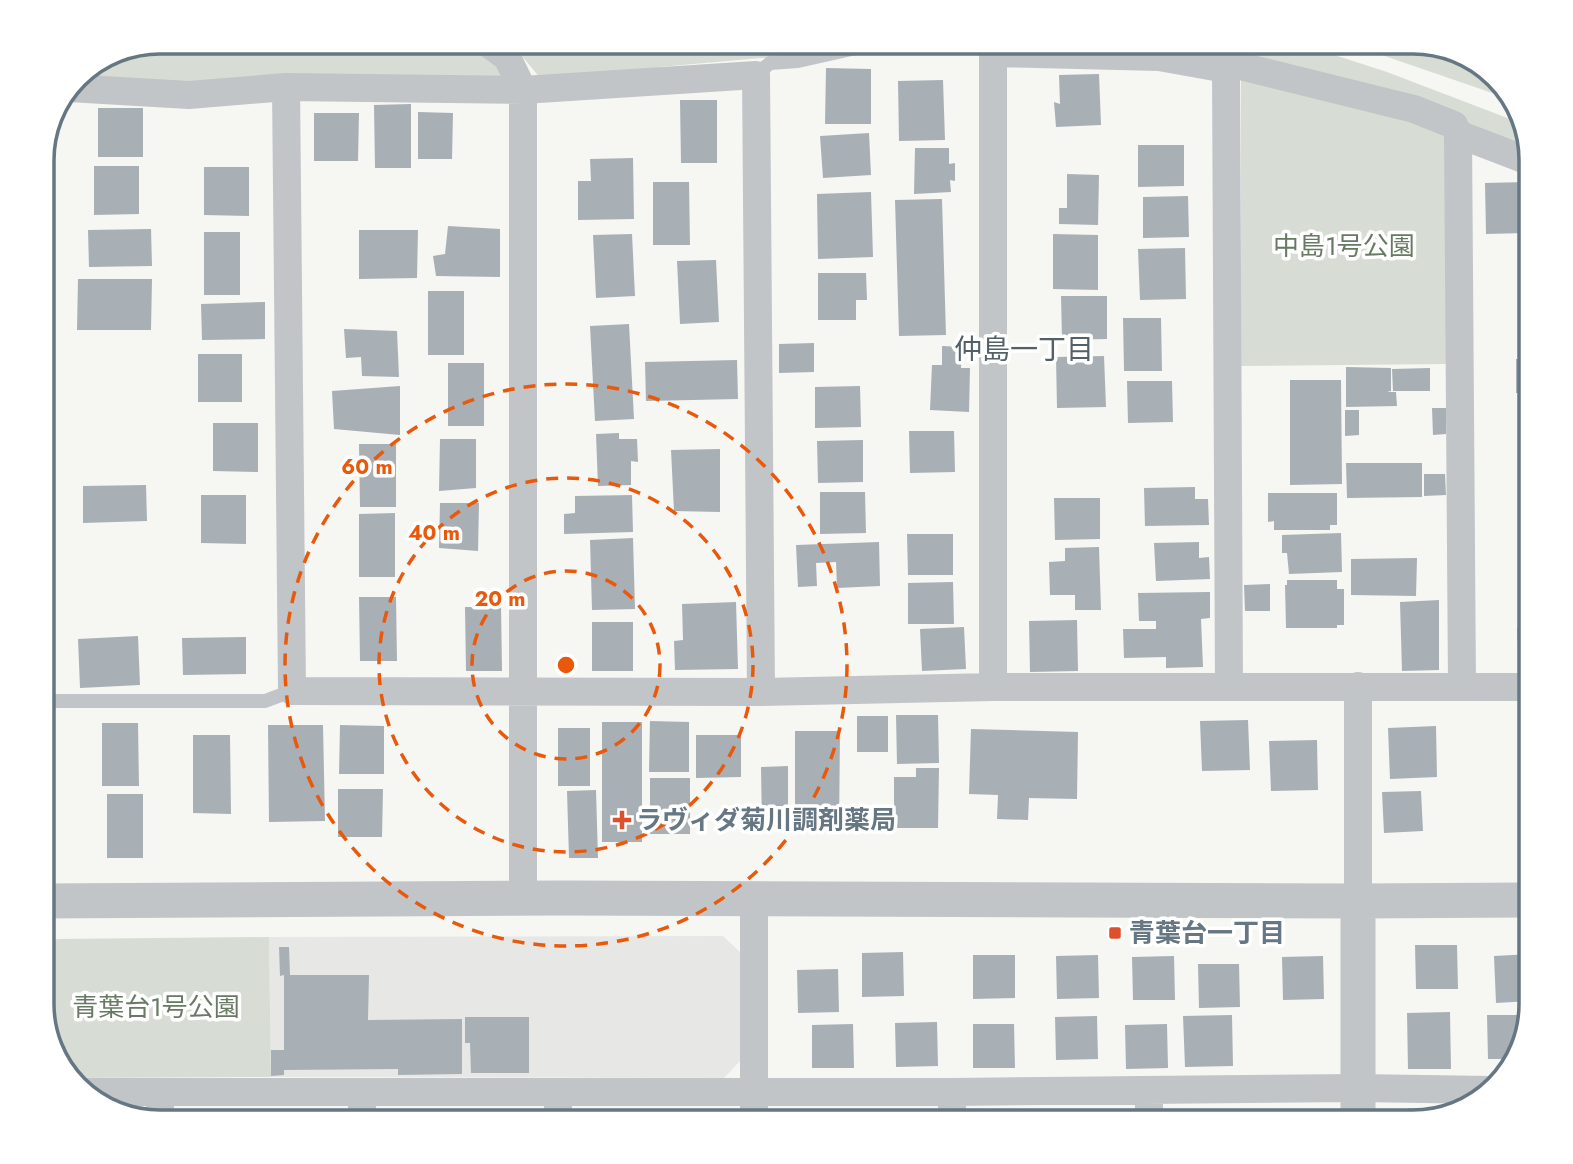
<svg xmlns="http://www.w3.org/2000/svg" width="1573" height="1164" font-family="Jost,'Noto Sans JP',sans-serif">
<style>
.built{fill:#e7e7e6}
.green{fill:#d7ddd4}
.building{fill:#a8b0b5}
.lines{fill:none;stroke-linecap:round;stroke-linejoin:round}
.service{stroke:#c1c5c8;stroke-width:14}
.minor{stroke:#c1c5c8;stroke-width:28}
.tertiary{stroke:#c1c5c8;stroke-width:35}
.ring{fill:none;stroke:#e8590c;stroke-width:3.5;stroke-dasharray:12 9}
.poi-dot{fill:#de4f2b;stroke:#fff;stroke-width:2.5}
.labels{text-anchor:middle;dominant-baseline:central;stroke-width:7;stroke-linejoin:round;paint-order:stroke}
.park-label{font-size:26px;fill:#697a64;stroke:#fff}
.poi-label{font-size:26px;font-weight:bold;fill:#667783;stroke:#fff;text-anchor:start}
.neighbourhood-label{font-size:28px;fill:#536068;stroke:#fff}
.rim{fill:none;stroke:#667783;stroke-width:3.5}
.centre{fill:#e8590c;stroke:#fff;stroke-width:3.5}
.ring-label{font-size:21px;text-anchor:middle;font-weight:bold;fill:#e8590c;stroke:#fff;stroke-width:7;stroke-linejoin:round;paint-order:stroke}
</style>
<rect width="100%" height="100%" fill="#f6f6f3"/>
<path class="built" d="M723,936l17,16 1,108 -17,18 -453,-1 -2,-140z"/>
<path class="green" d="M160,42h268l60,13 8,5 7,19 -319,3 -106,-5 4,-6z
M556,42h295l-54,13 -138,12 -12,8 -106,4 -19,-23v-6l15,-7z
M1051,42h230l38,8 68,22 136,52 6,27 -109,-44z
M1344,42h70l71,25 30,36 -14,-7z
M1241,73l206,55v236l-206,2z
M269,937l2,140 -200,1 -17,-21 -12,-45v-62l15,-11z"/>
<path class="building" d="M826,68l45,1v55h-46z
M1099,74l2,51 -45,2 -2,-25 6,2 -1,-29z
M943,80l2,60 -46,1 -1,-60z
M680,100h37v63h-36z
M411,104v64h-36l-1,-63z
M98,108h45v49h-45z
M418,112l35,1 -1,46h-34z
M314,113h45l-1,48h-44z
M869,133l2,42 -48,3 -3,-42z
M1138,145h46v41l-46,1z
M915,148h34v16l6,-1v18l-5,-1 1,12 -37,2z
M633,158l1,61 -56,1v-39h13l-1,-22z
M94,166h45v48l-45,1z
M204,167h45v49l-45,-1z
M1067,174l32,1 -1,50 -39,-1v-16h8z
M653,182h36l1,63h-37z
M1531,182v51l-45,1 -1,-51z
M871,192l2,65 -55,2 -1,-65z
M1188,196l1,41 -46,1v-41z
M942,199l4,136 -47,1 -4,-136z
M448,226l52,3v48l-64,-1 -3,-20 12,-2z
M151,229l1,37 -63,1 -1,-37z
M359,230h59l-1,48 -58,1z
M204,232h36v63h-36z
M632,234l3,62 -39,2 -3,-63z
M1053,234l45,1v55l-45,-1z
M1531,235v51h-7l-2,-50z
M1185,248l1,51 -46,1 -2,-51z
M716,260l3,62 -39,2 -3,-63z
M818,273h48l1,27h-11v20h-38z
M78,279h74l-1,51h-74z
M428,291h36v64h-36z
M1521,292h10v50l-9,1z
M1061,296h46v43l-45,1z
M265,302v37l-63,1 -1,-36z
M1123,318h38l1,53h-38z
M629,324l5,95 -39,2 -5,-95z
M344,329l53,2 2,46 -37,-1 -1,-19 -15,1z
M814,343v29l-35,1v-29z
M942,346l20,1 -1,21h9l-1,44 -39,-2 2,-45h10z
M198,354h44v48h-44z
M1104,356l2,51 -49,1 -1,-51z
M1516,359h15v34h-15z
M737,360l1,39 -92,2 -1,-39z
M448,363h36v63h-36z
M1346,367l45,1v23l-4,1h9l1,14 -51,1z
M1430,368v23h-37l-1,-22z
M1290,380h51l1,104 -52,1z
M1127,381h45l1,41 -45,1z
M400,386v49l-66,-6 -2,-38z
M860,386l1,41 -46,1v-41z
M1432,408h14v26l-13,1z
M1345,410h14v25l-14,1z
M213,423h45v49l-45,-1z
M909,431h45l1,41 -45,1z
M619,433v6h18l1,23 -7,-1v24l-33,1 -2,-52z
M440,439h36v49l-37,3z
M863,440v42l-45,1 -1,-42z
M359,444h37v63h-36z
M720,449v63l-46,-1 -3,-61z
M1346,463h76v34l-75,1z
M1424,474h21l1,21 -22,1z
M146,485l1,36 -64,2v-37z
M1195,487v12h13l1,26 -64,1 -1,-38z
M820,492h45l1,41 -46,1z
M1268,493h69v32h-7v5h-56v-9l-6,1z
M201,495h45v49l-45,-1z
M632,495l1,37 -69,2v-20l11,-1v-17z
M1054,498h46v41l-45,1z
M440,503h39l-1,48 -39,-3z
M395,513v64h-36v-63z
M1341,533l1,39 -53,2 -2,-21h-5v-18z
M907,534h46v41h-45z
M633,538l2,71 -43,1 -2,-70z
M879,542l1,44 -43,2 -1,-26 -20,1 1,23 -19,1 -2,-42z
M1199,542v16l10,-1 1,22 -54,2 -2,-38z
M1099,547l2,63h-26v-15h-25l-1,-33 16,-1v-13z
M1417,558l-1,38 -65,-1v-36z
M1287,580h50v9h7v36h-7v3h-51l-1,-43h2z
M953,582l1,42h-46v-41z
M1270,584v27h-25l-1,-26z
M1210,592v26l-9,1 2,48 -37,1v-11l-42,1 -1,-29h33v-8h-17l-1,-28z
M359,597h37l1,64h-37z
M1439,600v70l-37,1 -2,-69z
M736,602l2,67 -63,1 -1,-29 9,-1 -1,-36z
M465,607h36l1,64h-36z
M1077,620l1,51 -48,1 -1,-51z
M592,622h41v49h-41z
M964,627l2,42 -44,2 -2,-42z
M1531,627v42h-2l-1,-12h-5l-1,-8h-4l-1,-21z
M138,636l2,49 -60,3 -2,-49z
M246,637v37l-63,1 -1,-37z
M896,715h42l1,48 -42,1z
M857,716h31v36h-31z
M1248,720l2,50 -48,1 -2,-50z
M650,721l39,1v50h-40z
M602,722h40v120h-40z
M102,723h36l1,63h-37z
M268,725h55l2,96 -56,1z
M340,725l44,1v48h-45z
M1436,726l1,51 -47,2 -2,-51z
M558,728h32v58h-32z
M971,729l107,3 -1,67 -48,-1 -1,22 -31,-1 1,-24 -29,-1z
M795,731h45l-1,98 -44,1z
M193,735h37l1,79 -38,-1z
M696,735h45v42l-45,1z
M1317,740l1,50 -47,1 -2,-50z
M788,766v62l-26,1 -1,-62z
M916,768h23l-1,60h-44v-51h22z
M650,778h40v56h-40z
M338,789h45l-1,48h-44z
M596,790l2,68h-29l-2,-67z
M1421,791l2,40 -39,2 -2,-41z
M107,794h36v64h-36z
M1415,945h42l1,44h-42z
M279,947h10l1,28h79l-1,45 94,-1v55l-64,1v-6l-114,1v5l-13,1v-26h13v-75l-4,1z
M903,952l1,44 -42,1v-44z
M1531,954v47l-35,2 -2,-47z
M973,955h42v43l-42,1z
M1098,955l1,43 -42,1 -1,-43z
M1174,956l1,44h-42l-1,-43z
M1323,956l1,43 -41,1 -1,-43z
M1198,964h41l1,43 -41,1z
M838,969l1,43 -41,1 -1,-43z
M1450,1012l1,57h-43l-1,-56z
M1232,1015l1,51 -48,1 -2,-51z
M1487,1015h41l-16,44h-24z
M1097,1016l1,43 -42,1 -1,-43z
M465,1017h64v56h-58l-1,-30h-5z
M937,1022l1,44 -42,1 -1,-44z
M853,1024l1,44h-42v-43z
M973,1024h41l1,44h-42z
M1167,1024l1,44 -42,1 -1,-44z
M1408,1108h43v5l-43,9z
M1122,1111v11h-42v-10z
M726,1113v9h-42v-8z
M1318,1115v7h-42v-6z
M331,1116v6h-29v-5z
M1195,1117h43v5h-42z
M1050,1119v3h-47v-2z"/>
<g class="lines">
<path class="service" d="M756,75l14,-12 28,-2 58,-13 124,-3 13,8
M42,701h223l27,-10"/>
<path class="minor" d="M486,42l21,15 16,33v808
M1226,69l3,618
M286,87l6,604 469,1 232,-5h538
M69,88l120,7 97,-8 237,3 233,-15 5,617
M1458,134l4,553
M1358,686v215
M993,687v-634l166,4 67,12 6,-5 182,45 40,16 4,9 73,28
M754,899v223
M1149,1091v31
M83,1092h869l405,-4 133,2
M160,1092v30
M362,1092v30
M558,1092v30
M952,1122v-30"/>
<path class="tertiary" d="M42,901l522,-3 794,3 173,-1
M1358,1122v-221"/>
</g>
<g class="ring">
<circle cx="566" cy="665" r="94"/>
<circle cx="566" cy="665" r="187"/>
<circle cx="566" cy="665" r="281"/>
</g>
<g class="poi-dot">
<path d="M618.5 809.5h7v7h7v7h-7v7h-7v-7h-7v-7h7z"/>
<rect x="1108" y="926" width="14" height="14" rx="3.5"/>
</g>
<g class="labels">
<g class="park-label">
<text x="1344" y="246">中島1号公園</text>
<text x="156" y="1007">青葉台1号公園</text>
</g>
<g class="poi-label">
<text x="636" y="820">ラヴィダ菊川調剤薬局</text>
<text x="1129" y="933">青葉台一丁目</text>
</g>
<g class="neighbourhood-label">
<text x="1024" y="349">仲島一丁目</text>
</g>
</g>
<path d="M0 0H1573V1164H0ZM160 54H1413A106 106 0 0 1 1519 160V1004A106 106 0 0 1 1413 1110H160A106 106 0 0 1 54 1004V160A106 106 0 0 1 160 54Z" fill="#fff" fill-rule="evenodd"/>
<path class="rim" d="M160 54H1413A106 106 0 0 1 1519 160V1004A106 106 0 0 1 1413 1110H160A106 106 0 0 1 54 1004V160A106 106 0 0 1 160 54Z"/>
<circle cx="566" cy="665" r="10" class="centre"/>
<g class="ring-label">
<text x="367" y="474">60 m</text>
<text x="434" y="540">40 m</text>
<text x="500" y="606">20 m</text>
</g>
</svg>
